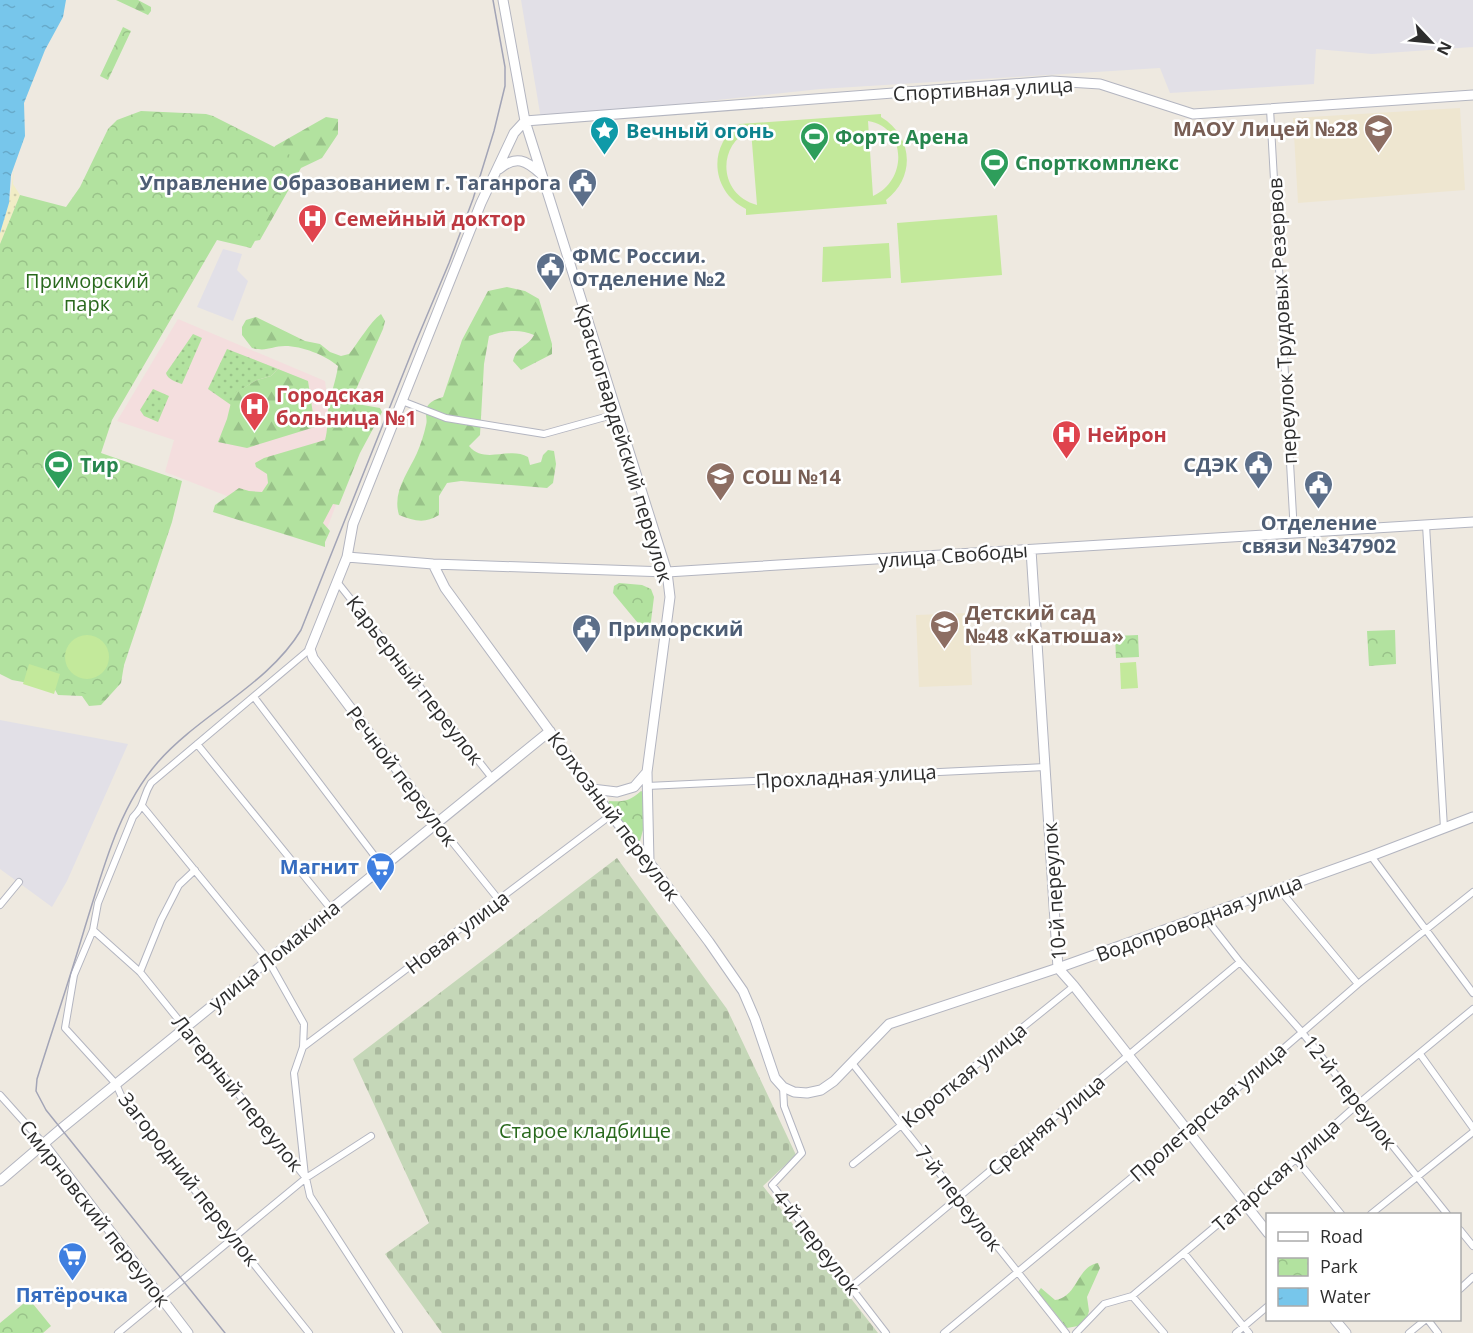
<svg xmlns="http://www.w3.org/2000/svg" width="1473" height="1333" font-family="'Open Sans',sans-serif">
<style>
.industrial{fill:#e2e0e7}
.education{fill:#eee6d0}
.medical{fill:#f4dede}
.grass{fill:url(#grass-dots)}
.forest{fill:url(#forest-firs)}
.sand{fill:url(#sand-dots)}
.cemetery{fill:url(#cemetery-stones)}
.park{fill:url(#park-crowns)}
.pitch{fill:#c3e99b;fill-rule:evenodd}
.water{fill:url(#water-ripples)}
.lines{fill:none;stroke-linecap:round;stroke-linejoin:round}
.street-casing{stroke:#b3b5c0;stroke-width:8}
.secondary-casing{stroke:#b3b5c0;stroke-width:11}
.street{stroke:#fff;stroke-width:6}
.secondary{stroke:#fff;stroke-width:9}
.tram{stroke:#a2a4b6;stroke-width:1.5}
.labels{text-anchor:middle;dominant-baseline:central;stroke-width:5;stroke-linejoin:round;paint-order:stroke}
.street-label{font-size:20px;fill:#2d2d2d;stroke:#fff}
.education-label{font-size:20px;font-weight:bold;fill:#785e54;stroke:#fff;text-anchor:start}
.culture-label{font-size:20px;font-weight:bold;fill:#0d838f;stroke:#fff;text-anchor:start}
.leisure-label{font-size:20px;font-weight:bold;fill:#27864d;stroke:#fff;text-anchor:start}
.service-label{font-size:20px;font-weight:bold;fill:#4e5e75;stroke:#fff;text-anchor:end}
.health-label{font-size:20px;font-weight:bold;fill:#be3a42;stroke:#fff;text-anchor:start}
.park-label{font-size:20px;fill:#29691d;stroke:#fff}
.shop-label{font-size:20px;font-weight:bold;fill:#366cbe;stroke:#fff;text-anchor:end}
</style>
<defs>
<pattern id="grass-dots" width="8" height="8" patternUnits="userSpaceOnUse" patternTransform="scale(1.5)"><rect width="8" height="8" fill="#b2e29f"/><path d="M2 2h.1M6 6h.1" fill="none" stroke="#99c289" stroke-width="1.8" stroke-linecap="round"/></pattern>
<pattern id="forest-firs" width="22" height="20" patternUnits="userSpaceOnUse" patternTransform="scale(1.5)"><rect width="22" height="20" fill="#b2e29f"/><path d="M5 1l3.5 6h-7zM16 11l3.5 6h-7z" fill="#99c289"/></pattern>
<pattern id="sand-dots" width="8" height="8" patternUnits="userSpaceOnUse" patternTransform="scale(1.5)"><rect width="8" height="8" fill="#f1edc5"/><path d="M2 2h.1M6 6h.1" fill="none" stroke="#cfccaa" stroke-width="1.8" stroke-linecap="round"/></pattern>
<pattern id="cemetery-stones" width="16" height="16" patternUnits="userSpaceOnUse" patternTransform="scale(1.5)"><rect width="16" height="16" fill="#c5d7b8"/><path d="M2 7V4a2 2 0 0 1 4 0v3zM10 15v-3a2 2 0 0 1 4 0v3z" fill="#aab99e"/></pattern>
<pattern id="park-crowns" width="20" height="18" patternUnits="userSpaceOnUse" patternTransform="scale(1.5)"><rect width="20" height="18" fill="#b2e29f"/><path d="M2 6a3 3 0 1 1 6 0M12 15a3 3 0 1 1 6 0" fill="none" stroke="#99c289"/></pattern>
<pattern id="water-ripples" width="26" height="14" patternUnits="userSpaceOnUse" patternTransform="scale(1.5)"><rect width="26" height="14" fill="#77c6eb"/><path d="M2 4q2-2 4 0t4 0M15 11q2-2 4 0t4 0" fill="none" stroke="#67aaca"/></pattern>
</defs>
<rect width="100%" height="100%" fill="#eee9e0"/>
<path class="industrial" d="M521,0h952v47l-101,7 -56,-5 -2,35 -144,9 -10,-25 -340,21 -279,30z
M223,249l19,5 -5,16 11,11 -15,40 -36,-14z
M0,720l128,24 -61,137 -15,26 -52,-38z"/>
<path class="education" d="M1460,108l5,82 -167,13 -5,-85z
M969,613l3,72 -53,2 -3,-72z"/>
<path class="medical" d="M178,319l147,62 2,14 44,17 -46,122 -160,-62 9,-32 -57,-19z"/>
<path class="grass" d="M193,334l9,4 -20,46c-6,-2 -15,-5 -16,-11z
M227,349l51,20 -7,7 -14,4 -23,14 -3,11 -23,-16z
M153,389l16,7 -11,26 -14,-6 -4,-6z"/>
<path class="forest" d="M116,0h22l13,7v4l-3,4z
M326,117l12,2v15l-16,24 -21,10 -41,72 -12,2 14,-73 13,-23z
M507,287l18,4 14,8 13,45v10l-31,16 -8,-9c4,-16 14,-13 21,-26 -15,-7 -31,-4 -45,1l-5,28 -4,71 -11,11c16,19 40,0 59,11l2,8 11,-3 2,-7 5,-5 6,1 2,13 -3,19 -6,5 -86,-7 -14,2 -8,13v19c-14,9 -25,6 -40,0 -7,-23 9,-42 18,-62 4,-9 7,-19 9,-28 2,-6 -2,-12 1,-18 3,-6 10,-8 16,-10l19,-57 26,-49z
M381,314l4,7 -2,8 -29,65 -1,7 4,3 23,4 2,4 -22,41 -21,52 -6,-1 -10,19 7,8 -5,11v5l-112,-35 2,-7 24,-17 10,3 13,1 6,-9 -1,-9 -11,-7 -1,-4 9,-5 61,-18c3,-10 2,-20 3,-30 2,-15 8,-29 10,-44 -13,-11 -36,-20 -53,-20 -13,0 -18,6 -33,2l-10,-13v-8l4,-7 10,-3 49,24 15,3 10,8 11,4 8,-2c9,-11 21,-32 32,-40z
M278,369l30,12 7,46 -68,21 -29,-6 9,-23 6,-25 24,-14 14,-4z
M124,665l-3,18 -20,22 -12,1 -7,-10 -24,-1 -4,-7z
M1098,1263l2,5 -13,29 2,14 -2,7 -9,8 -11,2 -29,-36 3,-4 14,12c23,-3 21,-33 43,-37z"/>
<path class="sand" d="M14,169l-1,15 7,11 -20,49v-11l9,-30z"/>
<path class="cemetery" d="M617,858l110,151 69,146 -33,31 115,147h-436l-57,-79 44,-31 -76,-164z"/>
<path class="park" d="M123,27l8,4 -23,49 -8,-4z
M141,111l65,3 7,2 87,44 -49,88 -34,-8 -105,180 -11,33 81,28 -10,41 -54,161 -14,14 -92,-17 -12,-6v-430l20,-49 46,12 14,-20 28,-58 9,-9z
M619,583l23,2 9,4 3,8 -4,32 -8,-1 -29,-35 1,-7z
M1395,630l1,34 -27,2 -2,-35z
M1138,635l1,22 -23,1 -1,-22z
M641,791l2,2v37l-3,11 -5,-1 -27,-37 1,-2c15,1 21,0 32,-10z
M29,1299l22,27 -8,7h-43v-10z"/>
<path class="pitch" d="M881,114v3c32,19 35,60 5,83l1,4 -141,11v-6c-35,-17 -39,-64 -6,-85zM868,121c39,6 40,60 5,75zM750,130h1l6,75c-38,-10 -41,-59 -7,-75z
M997,215l5,60 -101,8 -4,-60z
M889,243l2,35 -69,4 1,-35z
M65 657a22 22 0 1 1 44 0a22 22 0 1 1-44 0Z
M1136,662l2,26 -17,1 -1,-26z
M29,664l31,10 -6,20 -31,-10z"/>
<path class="water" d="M0,0h66l-3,17 -18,33 -21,53 1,33 -14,39 -2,28 -9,30z"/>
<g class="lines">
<defs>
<path id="street" d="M1270,109l24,424
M402,401l44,17 98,16 72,-20
M1426,525l18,303
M338,583l154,195
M254,697l129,170
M197,744l134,165
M647,786l398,-19
M143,807l125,153 36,64 -1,23 -9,26 11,103
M437,823l62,77
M1371,856l102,137
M1278,888l80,96
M0,905l19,-23
M1204,916l36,46 61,69 146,183
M93,930l47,42 166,206 4,18 89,137
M140,972l21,-52 18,-35 16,-15
M303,1047l308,-232
M1420,1054l53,74
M852,1063l214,270
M783,1087l1,19 18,47 -30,32 114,148
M0,1095l43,48
M1296,1159l45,55
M853,1164l221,-178
M1371,1214l102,-82
M1460,1230l13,16
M1184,1253l65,80
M851,1287l389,-325
M1460,1289l13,-12
M1132,1296l32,37
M1428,1320l10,13
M118,1333l188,-155 65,-42
M309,1333l-185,-231 -8,-18 -51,-56 9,-53 19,-45 5,-27 35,-86c13,-13 9,-20 18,-34l159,-134
M944,1333l244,-202 170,-147 115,-92
M1076,1333l28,-29 28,-8 164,-137 62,-55 115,-95
M1236,1333l32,-27
M1409,1333l16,-13"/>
<path id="secondary" d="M503,0l22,121 142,451 3,25 -23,175 -13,15 -17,5 -25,-3
M525,121l527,-40 48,3 93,30 280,-19
M499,169c17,-14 27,-9 42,5
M1031,550l27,418 16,18 194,247
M347,557l86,7 234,8 806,-50
M433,564l12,24 166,227 38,47 60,80 34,49 12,28 20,59 8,9 11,5 13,1 14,-3 13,-9 55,-57 169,-56 313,-112 102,-39
M647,772l2,90
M437,823l-124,-165 -3,-9 37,-92 6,-33 128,-321 33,-70 11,-12
M43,1143l145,190
M0,1181l62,-53 488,-397
M1335,1320l11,13"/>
</defs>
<use href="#street" class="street-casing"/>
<use href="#secondary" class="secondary-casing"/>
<use href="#street" class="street"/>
<use href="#secondary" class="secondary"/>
<path class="tram" d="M225,1333l-179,-223 -10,-19 1,-12c16,-51 33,-101 48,-152 18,-57 33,-119 73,-165 42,-48 110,-77 143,-132l114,-286 34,-81 24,-64 21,-68 11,-45v-19l-12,-67"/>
</g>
<defs>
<symbol id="school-pin" viewBox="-11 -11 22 30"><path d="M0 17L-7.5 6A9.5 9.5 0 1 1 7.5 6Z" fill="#8d6e63" stroke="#fff"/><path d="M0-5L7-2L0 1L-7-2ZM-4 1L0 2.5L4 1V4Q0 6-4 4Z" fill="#fff"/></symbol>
<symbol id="sight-pin" viewBox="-11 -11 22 30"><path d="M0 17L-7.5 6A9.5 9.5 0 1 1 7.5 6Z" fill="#0f9aa8" stroke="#fff"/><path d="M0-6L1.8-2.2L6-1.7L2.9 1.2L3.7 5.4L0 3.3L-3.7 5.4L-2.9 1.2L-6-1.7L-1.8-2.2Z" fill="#fff"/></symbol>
<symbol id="stadium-pin" viewBox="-11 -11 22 30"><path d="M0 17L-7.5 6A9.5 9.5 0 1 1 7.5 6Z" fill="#2e9e5b" stroke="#fff"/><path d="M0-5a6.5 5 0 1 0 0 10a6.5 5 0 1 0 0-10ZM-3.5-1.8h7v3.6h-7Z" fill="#fff"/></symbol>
<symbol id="civic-pin" viewBox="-11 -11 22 30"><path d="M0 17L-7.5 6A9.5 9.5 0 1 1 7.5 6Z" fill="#5c6f8a" stroke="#fff"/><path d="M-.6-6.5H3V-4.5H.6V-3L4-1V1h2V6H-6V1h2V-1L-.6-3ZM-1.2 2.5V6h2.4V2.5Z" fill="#fff"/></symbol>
<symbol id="hospital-pin" viewBox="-11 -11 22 30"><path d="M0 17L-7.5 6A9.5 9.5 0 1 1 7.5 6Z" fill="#e0444e" stroke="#fff"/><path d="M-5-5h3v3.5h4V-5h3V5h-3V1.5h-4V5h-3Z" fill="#fff"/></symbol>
<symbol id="supermarket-pin" viewBox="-11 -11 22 30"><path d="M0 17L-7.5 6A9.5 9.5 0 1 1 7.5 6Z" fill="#3f7fe0" stroke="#fff"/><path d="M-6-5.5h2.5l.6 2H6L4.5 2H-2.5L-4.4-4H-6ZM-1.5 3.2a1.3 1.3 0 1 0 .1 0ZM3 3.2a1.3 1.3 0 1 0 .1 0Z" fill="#fff"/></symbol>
</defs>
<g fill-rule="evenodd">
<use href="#school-pin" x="1362" y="112" width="33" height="45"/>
<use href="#sight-pin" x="588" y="114" width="33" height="45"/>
<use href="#stadium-pin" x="798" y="120" width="33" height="45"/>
<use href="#stadium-pin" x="978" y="146" width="33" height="45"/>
<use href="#civic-pin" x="566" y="166" width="33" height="45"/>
<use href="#hospital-pin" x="296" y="202" width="33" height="45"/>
<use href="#civic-pin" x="534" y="250" width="33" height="45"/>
<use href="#hospital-pin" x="238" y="390" width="33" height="45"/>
<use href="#hospital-pin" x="1050" y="418" width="33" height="45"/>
<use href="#stadium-pin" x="42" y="448" width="33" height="45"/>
<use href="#civic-pin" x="1242" y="448" width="33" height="45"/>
<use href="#school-pin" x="704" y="460" width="33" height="45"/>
<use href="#civic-pin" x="1302" y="468" width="33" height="45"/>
<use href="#school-pin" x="928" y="608" width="33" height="45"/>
<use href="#civic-pin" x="570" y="612" width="33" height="45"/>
<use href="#supermarket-pin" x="364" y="850" width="33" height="45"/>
<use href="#supermarket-pin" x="56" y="1240" width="33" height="45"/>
</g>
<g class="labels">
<g class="street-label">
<text transform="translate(983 89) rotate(-3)">Спортивная улица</text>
<text transform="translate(1282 321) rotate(-93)">переулок Трудовых Резервов</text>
<text transform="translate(624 443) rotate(73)">Красногвардейский переулок</text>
<text transform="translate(953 555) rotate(-4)">улица Свободы</text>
<text transform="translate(415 680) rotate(52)">Карьерный переулок</text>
<text transform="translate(402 776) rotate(53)">Речной переулок</text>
<text transform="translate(846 776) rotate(-3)">Прохладная улица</text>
<text transform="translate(614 816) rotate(53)">Колхозный переулок</text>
<text transform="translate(1054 891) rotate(-94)">10-й переулок</text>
<text transform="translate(1199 918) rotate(-20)">Водопроводная улица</text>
<text transform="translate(457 932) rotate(-37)">Новая улица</text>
<text transform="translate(274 955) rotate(-39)">улица Ломакина</text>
<text transform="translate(964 1075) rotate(-39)">Короткая улица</text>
<text transform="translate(1350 1092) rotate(52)">12-й переулок</text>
<text transform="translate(238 1093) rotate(51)">Лагерный переулок</text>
<text transform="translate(1208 1112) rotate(-41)">Пролетарская улица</text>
<text transform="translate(1046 1125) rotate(-40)">Средняя улица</text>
<text transform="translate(1276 1175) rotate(-41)">Татарская улица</text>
<text transform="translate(189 1179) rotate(52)">Загородний переулок</text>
<text transform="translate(959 1198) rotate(52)">7-й переулок</text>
<text transform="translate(95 1213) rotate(52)">Смирновский переулок</text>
<text transform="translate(817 1242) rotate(52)">4-й переулок</text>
</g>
<g class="education-label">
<text x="1358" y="128" text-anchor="end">МАОУ Лицей №28</text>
<text x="742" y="476">СОШ №14</text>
<text x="965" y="612">Детский сад<tspan x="965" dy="23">№48 «Катюша»</tspan></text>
</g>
<g class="culture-label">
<text x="626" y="130">Вечный огонь</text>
</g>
<g class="leisure-label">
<text x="835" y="136">Форте Арена</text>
<text x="1015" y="162">Спорткомплекс</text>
<text x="80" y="464">Тир</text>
</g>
<g class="service-label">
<text x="561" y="182">Управление Образованием г. Таганрога</text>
<text x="572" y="255" text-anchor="start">ФМС России.<tspan x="572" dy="23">Отделение №2</tspan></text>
<text x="1238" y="464">СДЭК</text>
<text x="1319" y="522" text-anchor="middle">Отделение<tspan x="1319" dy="23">связи №347902</tspan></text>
<text x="608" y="628" text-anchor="start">Приморский</text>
</g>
<g class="health-label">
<text x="334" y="218">Семейный доктор</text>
<text x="276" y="394">Городская<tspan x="276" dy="23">больница №1</tspan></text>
<text x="1087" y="434">Нейрон</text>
</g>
<g class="park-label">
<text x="87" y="280">Приморский<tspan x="87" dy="23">парк</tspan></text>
<text x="585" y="1130">Старое кладбище</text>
</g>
<g class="shop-label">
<text x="359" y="866">Магнит</text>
<text x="72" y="1294" text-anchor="middle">Пятёрочка</text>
</g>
</g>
<rect x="1266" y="1213" width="195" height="108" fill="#ffffff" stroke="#ababab" stroke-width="1.5"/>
<rect x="1278" y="1232" width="30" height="9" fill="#ffffff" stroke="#ababab" stroke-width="1.5"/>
<text x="1320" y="1243" font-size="18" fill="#2d2d2d">Road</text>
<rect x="1278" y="1258" width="30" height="18" fill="url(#park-crowns)" stroke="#ababab" stroke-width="1.5"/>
<text x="1320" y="1273" font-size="18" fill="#2d2d2d">Park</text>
<rect x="1278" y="1288" width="30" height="18" fill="url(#water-ripples)" stroke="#ababab" stroke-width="1.5"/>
<text x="1320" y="1303" font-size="18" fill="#2d2d2d">Water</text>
<g transform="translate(1431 42) rotate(116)" stroke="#ffffff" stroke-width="4.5" paint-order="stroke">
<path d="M0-4.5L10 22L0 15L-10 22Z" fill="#2d2d2d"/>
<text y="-9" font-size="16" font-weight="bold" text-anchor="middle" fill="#2d2d2d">N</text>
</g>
</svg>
